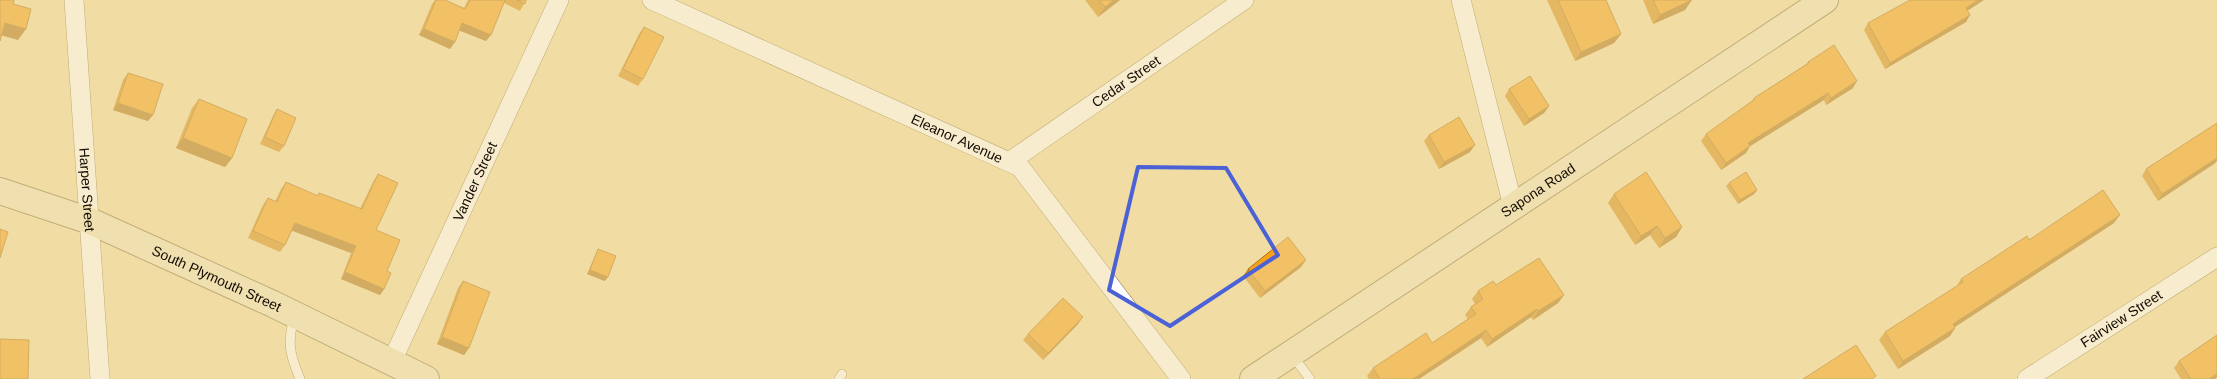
<svg xmlns="http://www.w3.org/2000/svg" width="2217" height="379" font-family="Helvetica,sans-serif">
<style>
.lines{fill:none;stroke-linecap:round;stroke-linejoin:round}
.lane-casing{stroke:#86733e;stroke-width:10}
.street-casing{stroke:#86733e;stroke-width:20}
.secondary-casing{stroke:#86733e;stroke-width:28}
.lane{stroke:#fff;stroke-width:9}
.street{stroke:#fff;stroke-width:19}
.secondary{stroke:#f0e5be;stroke-width:26}
.wall{fill:#d48a16}
.shaded-wall{fill:#ac7112}
.building{fill:#f6a119;stroke:#ac7112}
.marked{fill:none;stroke:#4a62d6;stroke-width:4;stroke-linejoin:round}
.labels{text-anchor:middle;dominant-baseline:central;stroke-width:5;stroke-linejoin:round;paint-order:stroke}
.street-label{font-size:14px;fill:#120a00;stroke:#f1dca4}
</style>
<rect width="100%" height="100%" fill="#f1dca4"/>
<g class="lines">
<defs>
<path id="lane" d="M294,318c-7,25 -4,37 6,61
M1292,355l18,24
M839,379l3,-5"/>
<g id="street">
<path id="s1" d="M74,0l26,379"/>
<path id="s2" d="M652,0l368,167 161,212"/>
<path d="M1461,0l52,206"/>
<path id="s3" d="M1009,162l235,-162"/>
<path id="s4" d="M391,363l168,-363"/>
<path id="s5" d="M2027,379l190,-122"/>
</g>
<g id="secondary">
<path id="s6" d="M0,191l90,30 183,83 153,75"/>
<path id="s7" d="M1253,379l572,-379"/>
</g>
</defs>
<use href="#lane" class="lane-casing"/>
<use href="#street" class="street-casing"/>
<use href="#secondary" class="secondary-casing"/>
<use href="#lane" class="lane"/>
<use href="#street" class="street"/>
<use href="#secondary" class="secondary"/>
</g>
<path class="wall" d="M435,0h10l19,8 4,-8h58l-6,11 -16,-8 -18,38 -27,-11 -9,19 -31,-14 13,-31z
M1085,0h35l-22,17z
M1547,0h59l15,34 -7,9 -39,18z
M1643,0h48l-6,10 -32,14z
M1967,10l3,5 -4,7 -81,47 -21,-39 4,-7z
M644,27l-1,52 -5,7 -20,-10 21,-42z
M1808,62l45,26 -27,17 -2,-5 -74,46 -4,7 -25,17 -20,-29 5,-7 45,-32 3,-4 51,-33z
M128,73l20,48 -35,-11 10,-30z
M1509,89l40,17 -5,7 -20,13 -19,-30z
M199,99l33,59 -7,9 -49,-19 16,-40z
M277,109l7,37 -5,6 -19,-8 13,-28z
M2217,123l-59,78 -16,-25 4,-7z
M1429,135l41,17 -31,17 -15,-28z
M378,174l-2,56 11,41 -3,18 -4,6 -39,-16 10,-26 -59,-23 -7,15 -5,7 -32,-14 15,-33 5,-7 7,4 6,-13 5,-7 31,14 2,-3 41,16 14,-29z
M1729,183l28,7 -3,4 -16,10 -12,-18z
M1614,194l68,33 -6,10 -17,11 -9,-13 -15,10 -27,-42z
M2114,223l-159,104v1l-5,8 -52,33 -19,-29 6,-8 71,-45 5,-8 68,-39z
M598,249l7,32 -18,-7 9,-21z
M1301,267l-41,31 -17,-22 5,-7z
M463,281l6,67 -5,7 -27,-11 21,-56z
M1496,285l68,10 -6,8 -25,17 -2,-3 -44,30 -6,-9 -62,41h-50l-2,-3 6,-8 59,-25 36,-24 -3,-4 6,-8 4,-3 -3,-5 6,-8z
M1078,324l-35,36 -20,-20 5,-6z
M2217,335v42l-2,2h-34l-7,-11 5,-7z"/>
<path class="shaded-wall" d="M1114,0h6l-22,17 7,-10z
M1692,0l-7,10 -32,14 7,-9z
M1978,0h6l-23,15 5,-7z
M1970,15l-4,7 -81,47 5,-6z
M5,23l21,6 -8,11 -18,-5z
M462,23l29,12 -5,6 -28,-11z
M424,29l31,13 -5,7 -31,-14z
M1621,34l-7,9 -39,18 6,-9z
M1857,81l-4,7 -27,17 5,-7z
M1828,93l-4,7 -80,50 4,-7z
M118,103l35,12 -5,6 -35,-11z
M1549,106l-5,7 -20,13 5,-7z
M183,138l49,20 -7,9 -49,-19z
M1475,145l-5,7 -31,17 5,-7z
M1750,146l-4,7 -25,17 5,-7z
M2217,158v3l-3,3 -56,37 4,-7z
M1757,190l-3,4 -16,10 2,-4z
M2120,215l-6,8 -167,109 6,-8z
M295,223l61,23 -5,7 -61,-23z
M1657,226l-7,9 -15,10 6,-9z
M1682,227l-6,10 -17,11 6,-10z
M1306,260l-5,7 -41,31 5,-7z
M590,270l18,7 -3,4 -18,-7z
M345,272l39,17 -4,6 -39,-16z
M1564,295l-6,8 -25,17 5,-9z
M1537,309l-6,8 -44,30 5,-8z
M1083,317l-5,7 -35,36 5,-7z
M1955,328l-5,8 -52,33 5,-8z
M1486,330l-5,8 -62,41h-6z
M442,337l27,11 -5,7 -27,-11z
M2217,374v3l-2,2h-6z"/>
<path class="building" d="M0,0h14l-1,4 18,5 -5,20 -21,-6 -5,18z
M436,0h9l20,9 5,-9h35l-14,35 -29,-12 -7,19 -31,-13z
M517,0h9l-1,4z
M1099,0h15l-9,7z
M1558,0h48l15,34 -40,18z
M1653,0h39l-32,15z
M1910,0h68l-12,8 4,7 -80,48 -22,-40z
M644,27l20,10 -21,42 -20,-10z
M1834,45l23,36 -26,17 -3,-5 -80,50 2,3 -24,17 -20,-29 49,-35 -1,-1 55,-35 -1,-1z
M128,73l35,11 -10,31 -35,-12z
M1530,76l19,30 -20,13 -20,-30z
M199,99l48,20 -15,39 -49,-20z
M277,109l19,9 -12,28 -19,-9z
M1459,117l16,28 -31,17 -15,-27z
M2217,123v35l-55,36 -16,-25z
M1646,172l36,55 -17,11 -8,-12 -16,10 -27,-42z
M1746,172l11,18 -17,10 -11,-17z
M378,174l20,9 -22,47 24,10 -13,31 4,2 -7,16 -39,-17 11,-26 -61,-23 -10,22 -32,-14 15,-33 9,4 9,-20 32,14 1,-3 43,16z
M2103,190l17,25 -167,109 2,4 -52,33 -18,-29 78,-50 -2,-3 66,-43 2,4z
M0,229l8,3 -8,26z
M1288,237l18,23 -41,31 -17,-22z
M598,249l18,7 -8,21 -18,-7z
M1539,258l25,37 -26,16 -1,-2 -45,30 -6,-9 -73,49h-33l-7,-11 53,-35 6,10 44,-29 -5,-7 12,-8 -5,-8 15,-10 3,4z
M463,281l27,11 -21,56 -27,-11z
M1063,298l20,19 -35,36 -20,-19z
M2217,335v39l-8,5h-18l-12,-18z
M0,339l29,1 -1,39h-28z
M1856,345l20,31 -4,3h-69z"/>
<path d="M0 0H2217V379H0ZM1138,167l88,1 52,87 -108,71 -61,-36z" fill="#f1dca4" fill-opacity=".55" fill-rule="evenodd"/>
<path class="marked" d="M1138,167l88,1 52,87 -108,71 -61,-36z"/>
<g class="labels">
<g class="street-label">
<text stroke="none"><textPath href="#s3" startOffset="142">Cedar Street</textPath></text>
<text stroke="none"><textPath href="#s2" startOffset="335">Eleanor Avenue</textPath></text>
<text stroke="none"><textPath href="#s4" startOffset="200">Vander Street</textPath></text>
<text stroke="none"><textPath href="#s1" startOffset="190">Harper Street</textPath></text>
<text stroke="none"><textPath href="#s7" startOffset="342">Sapona Road</textPath></text>
<text stroke="none"><textPath href="#s6" startOffset="234">South Plymouth Street</textPath></text>
<text stroke="none"><textPath href="#s5" startOffset="112">Fairview Street</textPath></text>
</g>
</g>
</svg>
